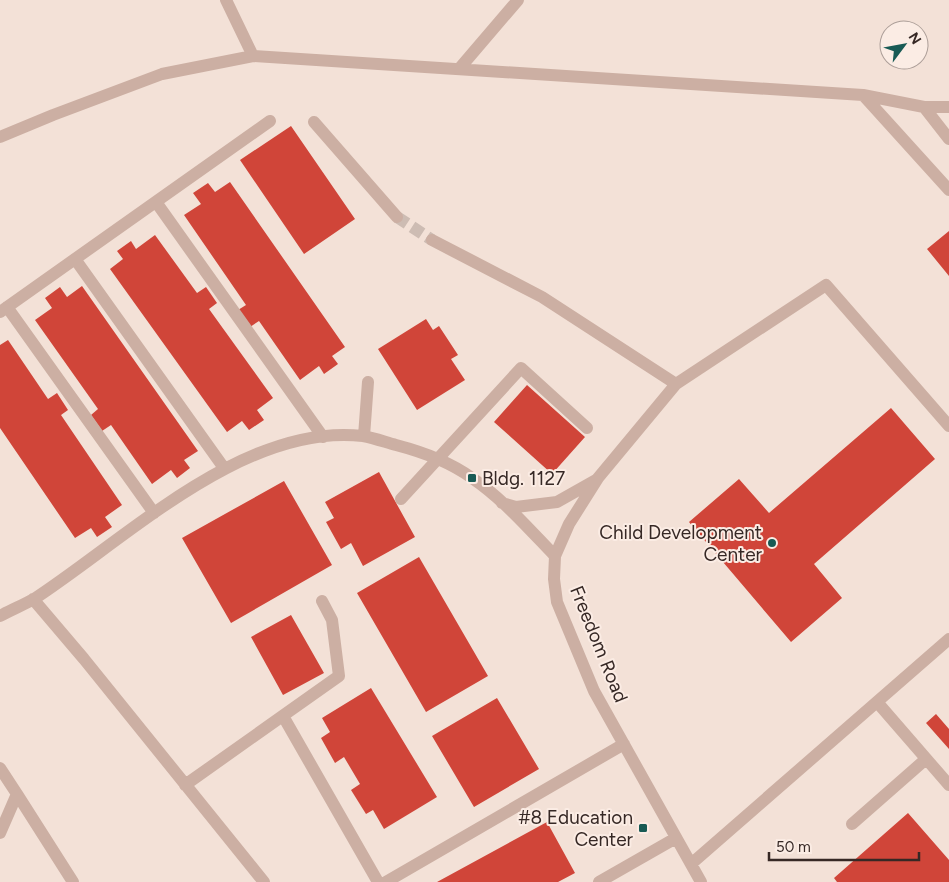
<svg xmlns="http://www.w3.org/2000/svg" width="949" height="882" font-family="Figtree,sans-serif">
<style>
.building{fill:#d04539}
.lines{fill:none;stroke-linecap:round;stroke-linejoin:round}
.minor-tunnel{stroke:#cdbcb3;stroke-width:12;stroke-dasharray:12 6;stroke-linecap:butt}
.minor{stroke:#ccafa3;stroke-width:12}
.poi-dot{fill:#185a54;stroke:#fbece4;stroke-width:2}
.labels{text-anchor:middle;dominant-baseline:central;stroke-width:4;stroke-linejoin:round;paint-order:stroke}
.poi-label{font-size:19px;fill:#362825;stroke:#fbece4;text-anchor:end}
.street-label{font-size:19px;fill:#362825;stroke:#fbece4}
</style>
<rect width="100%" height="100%" fill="#f3e1d7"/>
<path class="building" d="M291,126l64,93 -51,35 -64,-94z
M230,182l115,165 -13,9 6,8 -14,10 -5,-8 -19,14 -41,-59 -9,6 -12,-17 8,-5 -62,-90 17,-11 -8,-11 15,-10 7,9z
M949,231v45l-22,-27z
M155,235l42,58 9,-6 11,16 -8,6 64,89 -16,12 7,10 -15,10 -7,-9 -15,11 -117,-163 13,-10 -6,-8 14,-10 5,8z
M82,286l116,165 -14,9 6,8 -13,10 -6,-8 -19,14 -41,-59 -9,6 -11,-16 7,-6 -63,-89 17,-12 -7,-10 15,-11 7,10z
M426,319l7,11 6,-4 19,29 -7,4 14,21 -48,30 -39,-61z
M8,340l40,59 9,-6 11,17 -7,5 61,90 -17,12 7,10 -15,10 -6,-9 -16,10 -75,-110v-83z
M527,385l58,52 -33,37 -58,-52z
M891,408l44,51 -121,105 28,34 -51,44 -102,-120 50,-43 30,34z
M379,472l36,65 -52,29 -12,-23 -10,6 -15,-27 8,-4 -9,-16z
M284,481l48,84 -101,58 -49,-85z
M419,557l69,119 -62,36 -69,-119z
M291,615l33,58 -41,22 -32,-58z
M371,688l66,109 -53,32 -11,-19 -7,4 -15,-24 9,-6 -16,-27 -9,6 -14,-25 9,-6 -8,-14z
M497,698l42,71 -65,38 -42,-71z
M936,714l13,15v20l-23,-26z
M908,813l41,47v22h-112l-3,-4z
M547,822l28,51 -17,9h-121z"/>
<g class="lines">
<path class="minor-tunnel" d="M397,217l35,23"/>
<path class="minor" d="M226,0l27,56
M459,69l59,-69
M863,95l86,95
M924,107l25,32
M314,122l83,95
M0,137l53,-22 109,-41 91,-18 610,39 61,12h25
M156,202l167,235
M432,240l110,57 134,87 -78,94 -29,46 -14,32 -1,23 3,23 37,89 107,191
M75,259l149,209
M7,307l147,206
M0,312l270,-191
M676,384l150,-99 123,141
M364,436l4,-54
M401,499l120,-131 66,60
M502,503l14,4 41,-5 39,-22
M33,599l51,60 180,223
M0,616c11,-6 23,-11 34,-17 92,-60 211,-177 329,-163 11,2 22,6 33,9 27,7 54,17 76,33 31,21 57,51 83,78
M877,702l72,83
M283,716l95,166
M0,768l17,26
M185,785l154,-109 -7,-56 -10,-19
M852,824l74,-65
M0,833l17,-39 56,88
M691,864l258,-225
M386,882l238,-138
M599,882l77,-44"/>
</g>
<g class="poi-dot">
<rect x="467" y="473" width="10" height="10" rx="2.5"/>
<circle cx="772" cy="543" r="5"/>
<rect x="638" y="823" width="10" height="10" rx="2.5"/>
</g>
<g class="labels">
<g class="poi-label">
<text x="482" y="478" text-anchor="start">Bldg. 1127</text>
<text x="762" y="532">Child Development<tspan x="762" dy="22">Center</tspan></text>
<text x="633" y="817">#8 Education<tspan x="633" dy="22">Center</tspan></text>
</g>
<g class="street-label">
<text transform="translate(599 644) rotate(68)">Freedom Road</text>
</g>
</g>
<g transform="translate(904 45) rotate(58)"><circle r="24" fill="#fbece4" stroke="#ac9e98"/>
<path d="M0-4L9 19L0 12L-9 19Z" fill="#185a54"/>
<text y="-8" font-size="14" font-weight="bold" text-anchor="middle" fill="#362825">N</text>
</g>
<path d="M769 852v8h150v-8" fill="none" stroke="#362825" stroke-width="2.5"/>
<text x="776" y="852" font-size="15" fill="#362825" stroke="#fbece4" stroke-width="4" paint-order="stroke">50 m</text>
</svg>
